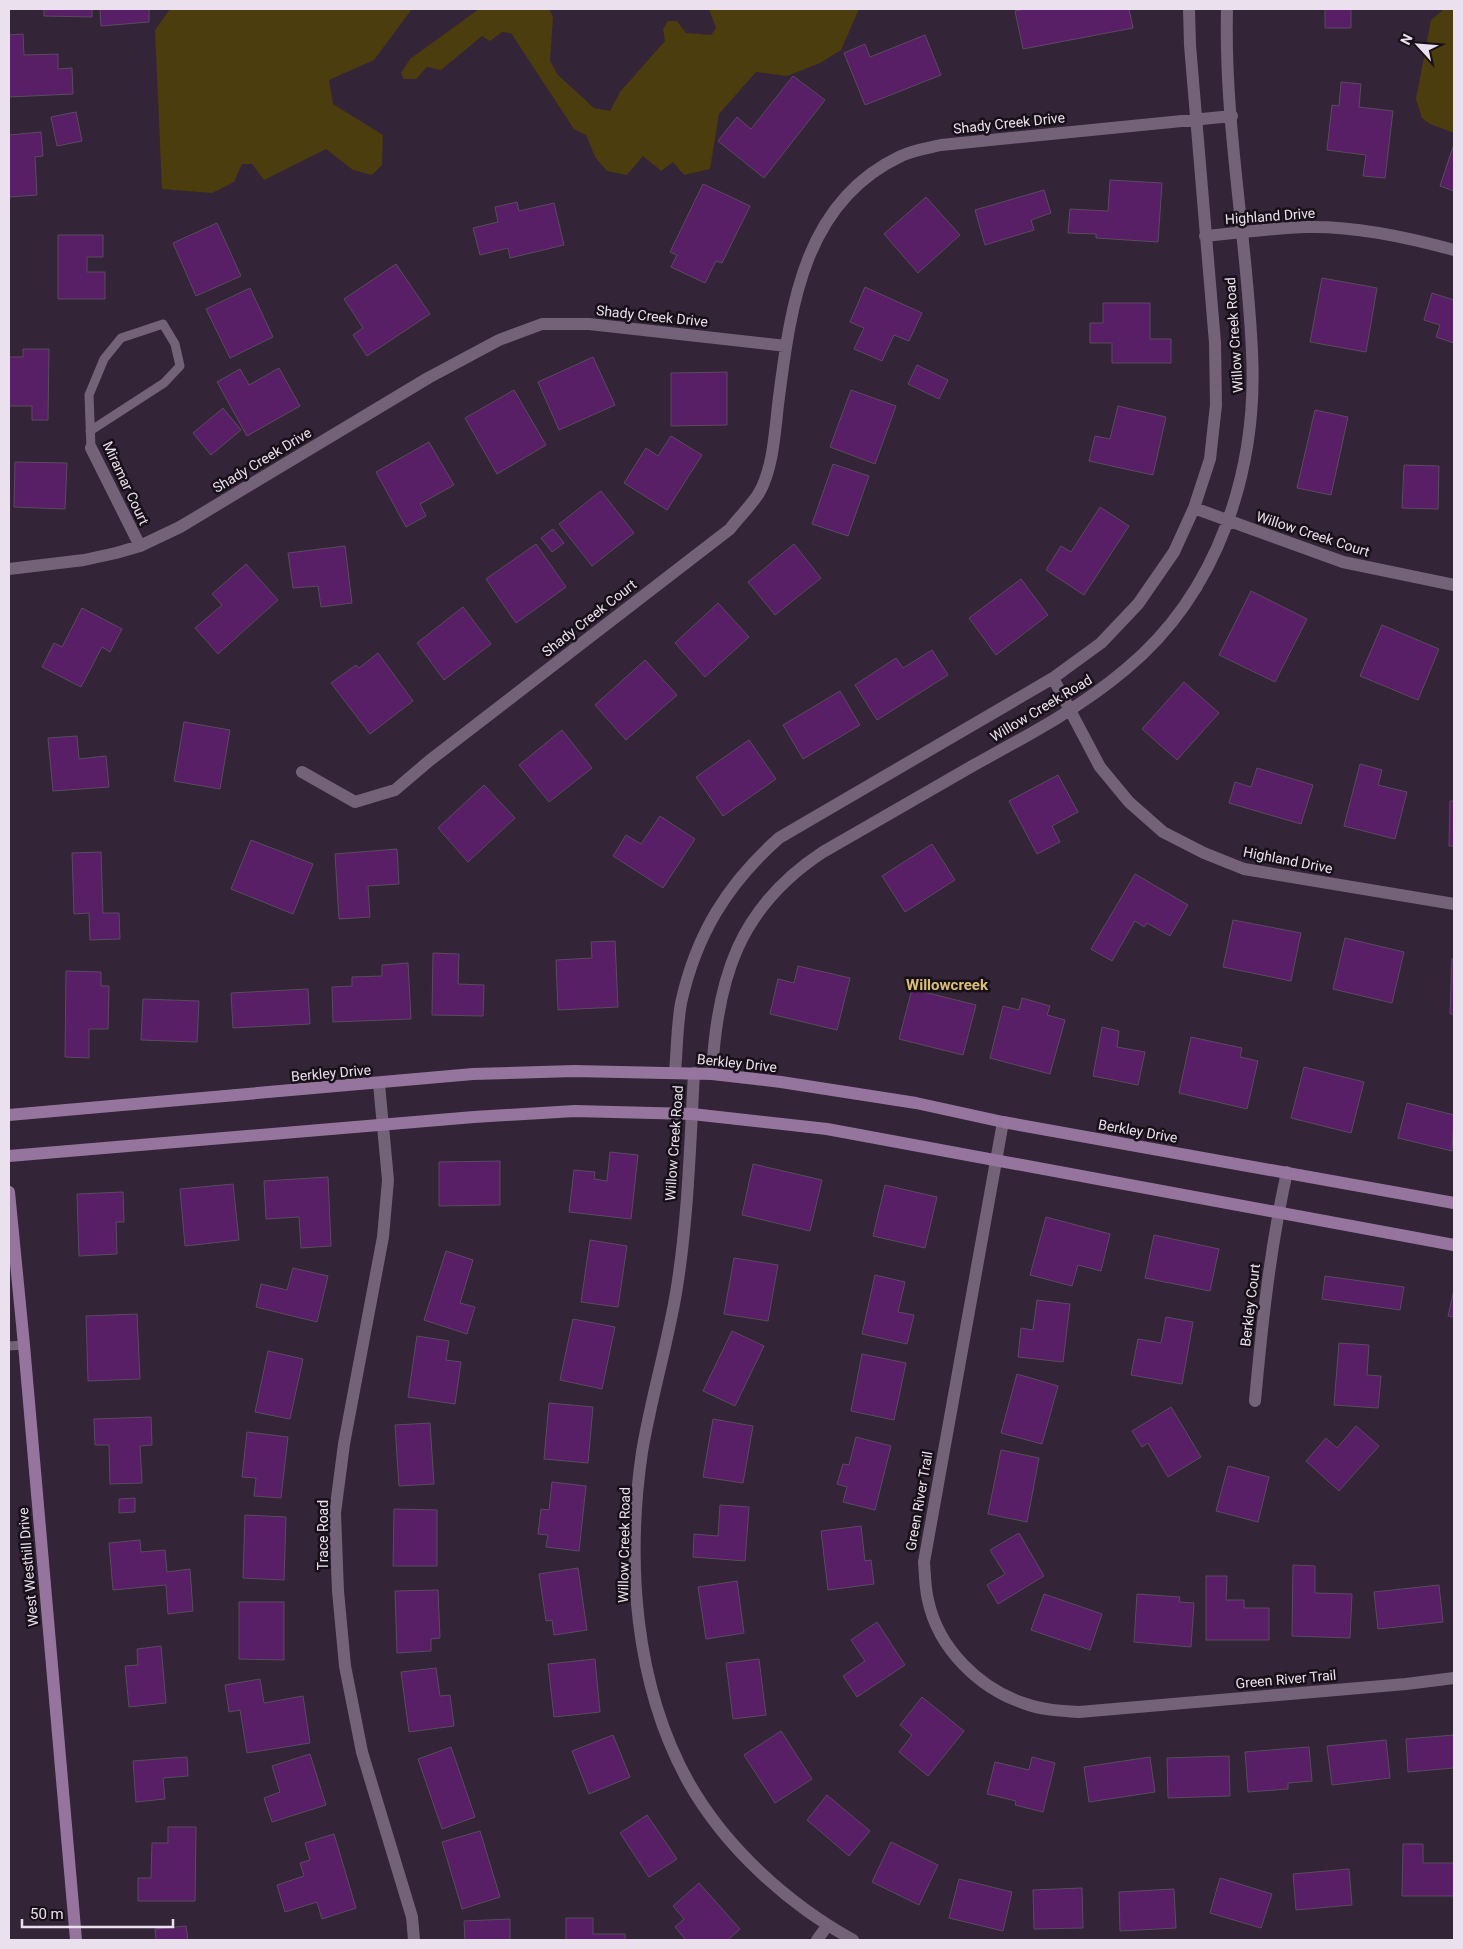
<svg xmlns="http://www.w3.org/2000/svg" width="1463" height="1949" font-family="Roboto,sans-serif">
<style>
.green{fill:#4c3d0e}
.building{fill:#581e66;stroke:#5b4a60}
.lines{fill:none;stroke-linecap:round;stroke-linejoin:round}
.lane{stroke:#746279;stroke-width:9}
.street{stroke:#746279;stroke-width:12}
.secondary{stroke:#95759d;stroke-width:12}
.labels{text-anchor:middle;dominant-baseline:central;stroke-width:5;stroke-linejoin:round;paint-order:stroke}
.street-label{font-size:14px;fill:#ebe1ee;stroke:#171019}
.neighbourhood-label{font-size:15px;font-weight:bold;fill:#dabf74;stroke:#171019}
</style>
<rect width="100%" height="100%" fill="#332437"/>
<path class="green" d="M170,9h242l-38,51 -45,20 4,24 50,31 -1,30 -10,10 -19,-5 -27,-21 -62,31 -12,-16h-10l-8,18 -22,11 -50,-4 -7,-159z
M479,9h70l4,8 -3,44 8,14 36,33 16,3 10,-19 45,-51 -2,-12 5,-8h9l9,12 25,2 5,-7 -7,-19h150l-18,41 -21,13 -33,13 -31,-4 -37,42 -9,55 -26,6 -11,-13 -12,9 -18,-15 -16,19 -20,-4 -12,-14 -9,-22 -12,-6 -63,-96 -9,-1 -12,9 -8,-5 -41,34 -14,-3 -11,12h-12l-3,-6 9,-14z
M1444,9h10v124l-24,-9 -8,-6 -6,-19 15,-79z"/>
<path class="building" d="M44,9h48v8l-48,-1z
M100,9h49v13l-48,4z
M1026,9h103l4,19 -110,21 -8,-38z
M1325,9h26v19h-26z
M23,34l1,21 34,-1v15l14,-1 1,26 -64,3v-62z
M925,35l16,40 -76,30 -21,-52 21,-9 5,13z
M793,76l32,24 -61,78 -46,-37 19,-24 14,12z
M1341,82l20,2 -2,23 34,4 -8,67 -22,-2 3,-21 -39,-5 5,-45 7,1z
M76,112l6,29 -25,5 -6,-29z
M41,132l2,24 -8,1 2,38 -28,2v-62z
M1453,147l1,1v43l-14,-5z
M1110,180l52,3 -4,59 -62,-4v-4l-28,-1 2,-24 38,2z
M703,184l47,22 -28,57 -6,-2 -11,22 -34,-16 6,-12 -7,-3z
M1044,190l7,23 -20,7 3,10 -49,15 -10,-35z
M926,197l34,38 -42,38 -34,-39z
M517,202l2,9 35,-8 10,42 -54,13 -2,-10 -28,7 -7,-27 25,-6 -3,-15z
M217,223l24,53 -45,20 -23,-53z
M58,235h45v22h-16v15h18v27h-47z
M396,264l34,50 -63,42 -14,-21 10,-7 -19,-29z
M1322,278l55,10 -11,64 -56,-10z
M865,287l57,26 -13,28 -15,-6 -12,26 -28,-12 10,-21 -14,-6z
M250,288l23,49 -43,21 -24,-49z
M1432,293l22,7v43l-18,-6 4,-12 -16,-5z
M1103,303h47v36h21v24h-59v-20h-22v-20h13z
M23,349h26l-1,71h-16v-14h-23v-49h14z
M593,357l22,48 -56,25 -21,-48z
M917,365l31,15 -9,19 -31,-15z
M279,368l21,38 -53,30 -30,-54 23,-13 9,16z
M727,372v53l-56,1v-53z
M514,390l32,55 -49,29 -32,-56z
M851,390l45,16 -21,58 -45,-17z
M1118,406l48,11 -13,58 -64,-14 6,-25 15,3z
M223,408l18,22 -30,25 -18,-22z
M1315,410l33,7 -17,78 -34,-7z
M671,436l31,19 -35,55 -43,-27 22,-35 12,8z
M429,442l25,43 -34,19 6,12 -20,11 -30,-55z
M15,462l52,1 -2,46 -51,-2z
M833,464l36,12 -21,60 -36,-12z
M1404,465l35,1 -1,43 -36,-1z
M601,491l33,42 -42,33 -33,-42z
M1100,507l29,19 -45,69 -38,-25 15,-24 10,6z
M553,529l11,14 -12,9 -11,-14z
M536,544l30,43 -50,36 -30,-44z
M794,544l27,34 -46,37 -27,-33z
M345,546l7,57 -31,4 -3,-21 -25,2 -5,-35z
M246,564l32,36 -60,54 -23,-26 27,-23 -10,-11z
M1021,579l27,36 -52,40 -27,-37z
M1251,591l56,28 -32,63 -56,-27z
M718,603l31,34 -44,40 -30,-34z
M463,607l28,37 -47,36 -27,-37z
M82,608l40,21 -12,23 -8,-5 -21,40 -39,-20 12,-24 8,4z
M1382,625l57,24 -21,51 -58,-24z
M932,650l16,25 -71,45 -22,-35 41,-27 7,10z
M378,653l35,48 -43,33 -39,-51 25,-18 3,3z
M645,660l32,35 -51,45 -31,-35z
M1184,682l35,31 -42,47 -35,-31z
M840,691l20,34 -57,34 -20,-34z
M184,722l46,8 -10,59 -46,-8z
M562,730l30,38 -43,34 -30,-37z
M77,736l2,23 27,-3 3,31 -56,4 -5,-53z
M749,740l27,39 -53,37 -27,-39z
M1360,764l22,6 -4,15 29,7 -12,47 -51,-13z
M1257,768l56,17 -12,39 -72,-21 6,-21 16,5z
M1058,775l20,37 -26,14 8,16 -23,12 -28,-53z
M484,785l31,33 -47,44 -30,-34z
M1450,801h4v45h-5z
M660,816l35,23 -32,49 -50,-32 13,-21 15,9z
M251,840l62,24 -20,50 -62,-25z
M932,844l23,36 -50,32 -23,-36z
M397,849l2,35 -31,2 2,31 -31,2 -4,-65z
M101,852l2,61h16l1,26 -30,1 -1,-27 -15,1 -2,-61z
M1135,874l53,31 -18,31 -23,-13 -3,4 -9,-6 -23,40 -21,-12z
M1233,920l68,13 -10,48 -68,-14z
M1345,938l59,14 -12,51 -59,-14z
M615,941l3,66 -60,3 -2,-50 36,-2 -1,-16z
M433,953l26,1 -1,30 26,1 -1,31 -51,-1z
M1452,959h2v55h-4z
M408,963l3,56 -78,3 -1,-35 20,-1v-9l30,-1v-11z
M798,966l52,12 -13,52 -67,-16 8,-35 16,4z
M66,971l35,1v14h8l-1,43h-19v29l-24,-1z
M308,989l2,35 -77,4 -2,-35z
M912,989l64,16 -13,50 -64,-16z
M1022,998l28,8 -3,9 18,5 -15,54 -60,-16 13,-52 16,4z
M143,999l56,2 -2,41 -56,-2z
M1102,1027l17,4 -2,16 28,5 -7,33 -45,-9z
M1191,1037l51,11 -2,9 18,4 -11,48 -68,-16z
M1304,1067l60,15 -13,51 -60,-15z
M1407,1103l47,12 -2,36 -54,-13z
M610,1152l28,3 -7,64 -62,-7 5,-42 21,2 -1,7 13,2z
M500,1161v44l-61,1v-44z
M753,1164l69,16 -12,51 -68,-16z
M328,1177l3,69 -30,2 -2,-31 -33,2 -2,-38z
M233,1184l6,56 -54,6 -5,-57z
M885,1185l52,12 -12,51 -52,-12z
M123,1192l1,30h-8l1,32 -38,2 -2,-62z
M1046,1217l64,17 -9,37 -23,-6 -6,21 -42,-11z
M1154,1235l65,14 -9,42 -65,-13z
M590,1240l37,6 -9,61 -37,-5z
M446,1251l27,9 -13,43 15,4 -8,27 -43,-14z
M734,1258l44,7 -10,56 -44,-7z
M293,1268l35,8 -11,46 -61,-15 5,-23 26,6z
M875,1275l30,7 -7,30 16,3 -7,29 -45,-10z
M1325,1276l79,11 -4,23 -78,-11z
M1454,1290v27l-6,-1z
M1037,1300l33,4 -7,58 -45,-5 3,-29 12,2z
M137,1314l3,65 -52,2 -2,-65z
M1166,1317l27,5 -11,62 -51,-9 7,-36 23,4z
M573,1319l42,8 -13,62 -42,-9z
M732,1331l32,15 -29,60 -32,-15z
M417,1336l32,5 -3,19 15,2 -6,42 -47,-7z
M1339,1343l30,2 -2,30 14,1 -3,32 -44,-3z
M268,1351l35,8 -13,60 -35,-7z
M862,1354l44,9 -12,57 -43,-9z
M1017,1374l41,12 -16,58 -41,-11z
M549,1403l44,4 -5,56 -44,-4z
M1171,1407l30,50 -33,20 -20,-34 -6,4 -10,-16z
M151,1417l1,28 -12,1 2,37 -32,1 -1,-39h-14l-1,-26z
M713,1419l40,7 -10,57 -40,-6z
M430,1423l4,61 -35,2 -4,-61z
M1356,1426l23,20 -40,45 -33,-30 20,-23 11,10z
M247,1432l41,5 -7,61 -27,-2 2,-18 -14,-1z
M856,1437l35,9 -16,64 -32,-8 4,-15 -10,-3 6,-20 6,1z
M1001,1450l38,8 -12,64 -39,-8z
M1228,1466l41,11 -11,45 -42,-11z
M552,1482l34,4 -7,65 -33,-4 2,-12 -10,-1 3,-25 8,1z
M135,1498v14l-16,1v-14z
M720,1505l29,2 -4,54 -52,-4 1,-23 24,2z
M394,1509l43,1v56h-44z
M245,1515l41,2 -2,63 -41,-2z
M861,1526l4,35 6,-1 3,24 -46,6 -7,-59z
M1019,1533l25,43 -46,28 -11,-19 18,-11 -15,-24z
M140,1540l1,12 24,-2 2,22 23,-3 3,42 -25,3 -2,-29 -53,5 -4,-47z
M1293,1565l22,1v27l37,1 -2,44 -58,-2z
M578,1568l9,62 -33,5 -2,-15 -6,1 -7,-47z
M1206,1576h21l-1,24h18v8h25v32h-63z
M737,1581l7,52 -38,6 -8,-52z
M1439,1585l4,37 -65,7 -4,-37z
M438,1590l2,48 -9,1v12l-34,2 -2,-62z
M1044,1594l58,20 -12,36 -59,-20z
M1137,1594l43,3 -1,5 15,1 -3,44 -57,-5z
M239,1602h45v58l-45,-1z
M877,1622l28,43 -48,32 -14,-21 22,-15 -14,-21z
M161,1646l5,57 -37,4 -4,-41 13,-1 -1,-16z
M595,1659l5,53 -46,5 -6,-53z
M759,1659l7,56 -33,4 -7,-56z
M436,1668l4,28 10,-1 4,31 -45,6 -8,-60z
M260,1679l4,24 39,-7 7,47 -63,10 -7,-43 -11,2 -4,-27z
M922,1697l42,34 -36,45 -29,-24 13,-17 -12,-10z
M781,1731l31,48 -37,24 -31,-48z
M613,1735l17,42 -41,17 -17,-43z
M1454,1735v33l-46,4 -2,-33z
M1386,1740l4,38 -58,7 -5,-39z
M451,1747l24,70 -33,12 -24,-70z
M1309,1747l3,34 -24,2v6l-40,3 -3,-40z
M310,1754l16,51 -54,17 -8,-24 16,-6 -8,-26z
M1229,1756l1,40 -62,2 -1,-40z
M187,1757l1,19 -25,2 2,21 -29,3 -3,-41z
M1032,1757l23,6 -12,49 -28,-7 1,-4 -29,-7 8,-32 34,8z
M1150,1757l5,35 -66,10 -5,-35z
M827,1795l43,36 -21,25 -42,-36z
M647,1815l30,44 -28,18 -29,-44z
M168,1827h28l-1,74h-57v-23h13l1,-35h16z
M480,1831l20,66 -38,12 -20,-67z
M334,1834l22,74 -34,11 -5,-17 -32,10 -8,-27 27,-9 -4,-13 10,-3 -5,-17z
M891,1842l47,23 -19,40 -47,-23z
M1403,1844h20v19h31v33h-52z
M1349,1869l3,36 -56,5 -3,-36z
M1220,1878l52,16 -11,34 -51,-15z
M959,1879l53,13 -9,39 -54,-13z
M699,1883l41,46 -12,11h-45l2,-1 -10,-12 9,-8 -11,-13z
M1082,1888l1,40 -49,1 -1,-39z
M1174,1889l2,39 -56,3 -1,-39z
M566,1918h27v16h32v6h-59z
M510,1919v21h-45l-1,-19z
M186,1926l2,14h-32l-1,-11z"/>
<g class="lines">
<path class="lane" d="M90,431l74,-48 16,-17 -5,-22 -12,-20 -42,14 -17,21 -15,36 2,53
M9,1346l15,-1"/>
<path class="street" d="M1205,236c34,-3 69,-8 103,-9 49,-1 99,10 146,23
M91,448l49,98
M1194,508l149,54 111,23
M9,569l75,-9 32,-7 24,-7 40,-19 248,-149 71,-38 43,-16h47l197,22
M1053,678l47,89 29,35 34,30 41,21 40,16 210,35
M302,772l53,30 40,-12 34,-29 301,-232c9,-12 21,-23 29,-36 15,-26 16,-66 20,-96 12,-94 26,-196 122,-241 12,-6 27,-8 40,-11l291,-29
M675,1072c2,-22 2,-47 6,-69 15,-68 46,-119 98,-165l274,-160 48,-35 37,-39 36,-52 20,-44 16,-49 6,-54 -1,-62 -25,-298 -1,-36
M694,1073c-4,73 -6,148 -18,220 -9,53 -25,105 -34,159 -16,109 -8,233 47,331 37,65 99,121 164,157
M712,1074c5,-96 27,-167 111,-222 50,-29 101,-58 151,-87 53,-29 106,-57 152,-96 93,-77 132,-200 126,-317 -5,-115 -28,-229 -25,-343
M379,1084l9,96 -5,57 -39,207 -9,69 3,78 7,75 17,86 50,165 2,23
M1003,1122l-79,440c1,12 1,26 4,38 10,48 51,89 98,104 17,6 35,7 53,8l327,-28 48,-6
M1255,1401c7,-77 15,-153 32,-229
M817,1940l10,-14"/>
<path class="secondary" d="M9,1115l464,-41 101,-3 138,3 69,8 135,21 87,19 451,81
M9,1156l465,-39 101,-6 117,3 135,15 627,116
M9,1192l15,153 52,595"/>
</g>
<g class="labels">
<g class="street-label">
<text transform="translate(1009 123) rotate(-6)">Shady Creek Drive</text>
<text transform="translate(1270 216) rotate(-4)">Highland Drive</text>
<text transform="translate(652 316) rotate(6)">Shady Creek Drive</text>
<text transform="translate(1234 335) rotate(-94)">Willow Creek Road</text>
<text transform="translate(262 460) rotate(-31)">Shady Creek Drive</text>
<text transform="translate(126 483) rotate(65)">Miramar Court</text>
<text transform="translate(1313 534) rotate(18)">Willow Creek Court</text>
<text transform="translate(589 618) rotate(-38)">Shady Creek Court</text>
<text transform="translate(1041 708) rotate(-31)">Willow Creek Road</text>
<text transform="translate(1288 860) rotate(11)">Highland Drive</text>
<text transform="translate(737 1063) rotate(6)">Berkley Drive</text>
<text transform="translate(331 1073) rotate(-5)">Berkley Drive</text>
<text transform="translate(1138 1131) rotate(10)">Berkley Drive</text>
<text transform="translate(674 1143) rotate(-86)">Willow Creek Road</text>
<text transform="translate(1250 1305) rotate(-83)">Berkley Court</text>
<text transform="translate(919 1501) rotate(-80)">Green River Trail</text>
<text transform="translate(323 1535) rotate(-90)">Trace Road</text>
<text transform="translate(624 1545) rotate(-89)">Willow Creek Road</text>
<text transform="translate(28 1567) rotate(-95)">West Westhill Drive</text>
<text transform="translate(1286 1679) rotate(-5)">Green River Trail</text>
</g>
<g class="neighbourhood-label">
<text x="947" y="985">Willowcreek</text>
</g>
</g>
<rect width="1463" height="1949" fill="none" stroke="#ebe1ee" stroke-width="20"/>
<g transform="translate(1418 45) rotate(296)" stroke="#171019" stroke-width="4" paint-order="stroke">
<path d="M0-4L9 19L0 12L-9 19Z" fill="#ebe1ee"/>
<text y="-8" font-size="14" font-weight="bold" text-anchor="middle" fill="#ebe1ee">N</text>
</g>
<path d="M22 1919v8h151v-8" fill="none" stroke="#ebe1ee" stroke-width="2.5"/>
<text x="30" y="1919" font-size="15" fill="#ebe1ee" stroke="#171019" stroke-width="4" paint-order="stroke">50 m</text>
</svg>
